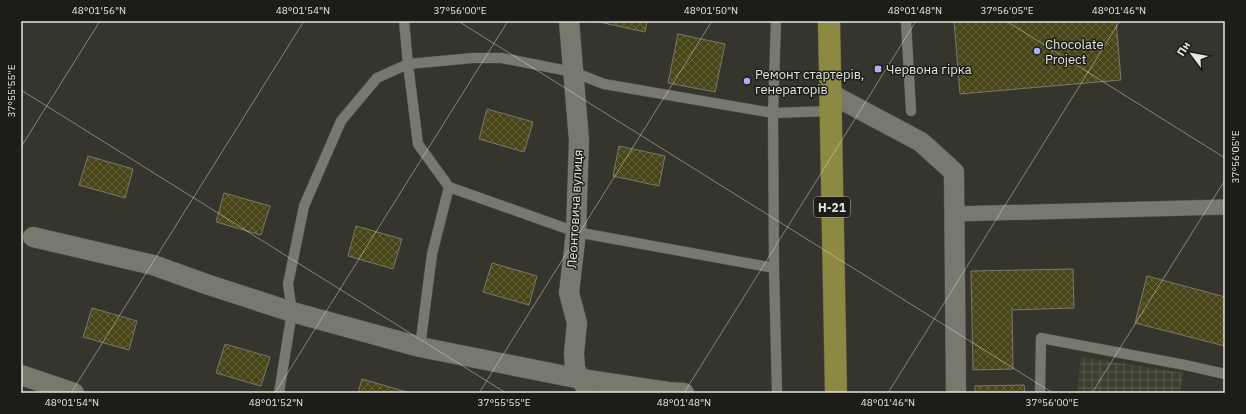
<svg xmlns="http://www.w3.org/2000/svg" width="1246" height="414" font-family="'IBM Plex Sans',sans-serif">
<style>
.industrial{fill:url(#industrial-grid)}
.building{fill:url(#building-cross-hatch);stroke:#78786f}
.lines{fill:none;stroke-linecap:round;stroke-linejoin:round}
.service-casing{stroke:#51514a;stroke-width:11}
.pedestrian-casing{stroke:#51514a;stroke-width:16}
.minor-casing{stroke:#51514a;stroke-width:21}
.primary-casing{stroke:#51514a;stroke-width:23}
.service{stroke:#78786f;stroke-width:10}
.pedestrian{stroke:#78786f;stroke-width:15}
.minor{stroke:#78786f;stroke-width:20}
.primary{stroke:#8c8943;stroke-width:22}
.ticks{fill:none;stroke:#e6e6e1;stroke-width:1;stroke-opacity:0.45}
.poi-dot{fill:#aeaefb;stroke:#1c1c18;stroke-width:1.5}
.labels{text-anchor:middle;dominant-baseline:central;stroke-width:3;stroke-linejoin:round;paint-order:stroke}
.shield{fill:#1c1c18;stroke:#a9a9a5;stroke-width:1}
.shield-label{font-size:12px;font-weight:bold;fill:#e6e6e1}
.poi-label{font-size:13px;fill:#e6e6e1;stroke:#1c1c18;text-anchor:start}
.street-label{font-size:13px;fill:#e6e6e1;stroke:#1c1c18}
.neatline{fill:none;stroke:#e6e6e1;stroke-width:1.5}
.ticks-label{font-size:10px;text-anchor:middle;fill:#e6e6e1}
</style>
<defs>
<pattern id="industrial-grid" width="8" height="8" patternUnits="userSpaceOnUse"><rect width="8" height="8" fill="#3e3e30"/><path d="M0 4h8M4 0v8" fill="none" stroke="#5a5a4e"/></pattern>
<pattern id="building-cross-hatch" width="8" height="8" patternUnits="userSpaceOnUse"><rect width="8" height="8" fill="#484618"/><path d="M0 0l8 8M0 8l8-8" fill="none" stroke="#626139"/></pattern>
</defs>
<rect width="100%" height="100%" fill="#35352d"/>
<path class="industrial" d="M1081,357l103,16 -5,20h-102z"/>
<path class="building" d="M599,21h48l-2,11 -46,-10z
M954,21h162l5,59 -161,14z
M678,34l47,10 -10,48 -47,-9z
M487,109l46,13 -9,30 -45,-13z
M619,146l46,10 -6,30 -46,-10z
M88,156l45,13 -8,29 -46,-13z
M224,193l46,13 -9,29 -45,-13z
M356,226l46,13 -9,30 -45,-13z
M492,263l45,13 -8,29 -46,-13z
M1073,269l1,39 -62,2 1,59 -40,1 -2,-99z
M1147,276l78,21v49l-90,-23z
M92,308l45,13 -8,29 -46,-13z
M225,344l45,13 -9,29 -45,-13z
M362,379l45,13v1h-49z
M1024,385l1,8h-50v-7z"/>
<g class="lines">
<defs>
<path id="service" d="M404,21l4,43 10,80 31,43 127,45 198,36
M776,21l-3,92 1,155 3,125
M906,21l5,90
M420,347l12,-93 17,-67
M279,393l13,-81 -4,-28 16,-78 37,-85 36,-43 31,-14 65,-6h29l71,14 31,12 169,29 57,-2
M1040,393l1,-55 144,27 40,9"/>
<path id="pedestrian" d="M954,214l271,-7"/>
<path id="minor" d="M569,21l10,119 -3,92 -7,61 8,30 -3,30 1,16 11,19
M831,94l90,48 33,30 2,221
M33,237l120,28 53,19 86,28 128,35 161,32 87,13 16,1
M21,375l53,18"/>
<path id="primary" d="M829,21l7,372"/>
</defs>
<use href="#service" class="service-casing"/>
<use href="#pedestrian" class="pedestrian-casing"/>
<use href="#minor" class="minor-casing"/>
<use href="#primary" class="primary-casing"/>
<use href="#service" class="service"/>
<use href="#pedestrian" class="pedestrian"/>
<use href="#minor" class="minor"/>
<use href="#primary" class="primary"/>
</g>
<path class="ticks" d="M458,21l595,372M1006,21l219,137M21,90l485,303M21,147l79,-126M71,393l233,-372M275,393l233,-372M479,393l233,-372M684,393l232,-372M888,393l232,-372M1092,393l133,-213"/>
<g class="poi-dot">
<circle cx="1037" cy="51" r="4"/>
<rect x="874" y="65" width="8" height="8" rx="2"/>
<circle cx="747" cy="81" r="4"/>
</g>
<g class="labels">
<rect class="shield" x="814" y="197" width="36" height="20" rx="3"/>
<g class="shield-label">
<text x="832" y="207">Н-21</text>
</g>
<g class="poi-label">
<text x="1045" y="44">Chocolate<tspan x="1045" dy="15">Project</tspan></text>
<text x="886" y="69">Червона гірка</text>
<text x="755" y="74">Ремонт стартерів,<tspan x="755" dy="15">генераторів</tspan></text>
</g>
<g class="street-label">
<text transform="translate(575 209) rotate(-87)">Леонтовича вулиця</text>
</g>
</g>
<rect width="1246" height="414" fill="none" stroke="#1c1c18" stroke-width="44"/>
<g transform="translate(1192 54) rotate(302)" stroke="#1c1c18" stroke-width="3" paint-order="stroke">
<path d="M0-3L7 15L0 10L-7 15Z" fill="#e6e6e1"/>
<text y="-6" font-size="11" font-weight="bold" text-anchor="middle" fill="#e6e6e1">Пн</text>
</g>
<rect x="22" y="22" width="1202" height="370" class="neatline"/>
<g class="ticks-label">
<text x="99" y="14">48°01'56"N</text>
<text x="303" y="14">48°01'54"N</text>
<text x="460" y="14">37°56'00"E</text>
<text x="711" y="14">48°01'50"N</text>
<text x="915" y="14">48°01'48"N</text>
<text x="1007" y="14">37°56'05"E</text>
<text x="1119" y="14">48°01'46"N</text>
<text transform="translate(11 91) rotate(-90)" y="4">37°55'55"E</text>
<text transform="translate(1235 157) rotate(-90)" y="4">37°56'05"E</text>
<text x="72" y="406">48°01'54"N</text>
<text x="276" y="406">48°01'52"N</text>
<text x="504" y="406">37°55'55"E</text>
<text x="684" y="406">48°01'48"N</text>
<text x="888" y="406">48°01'46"N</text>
<text x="1052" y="406">37°56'00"E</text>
</g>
</svg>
